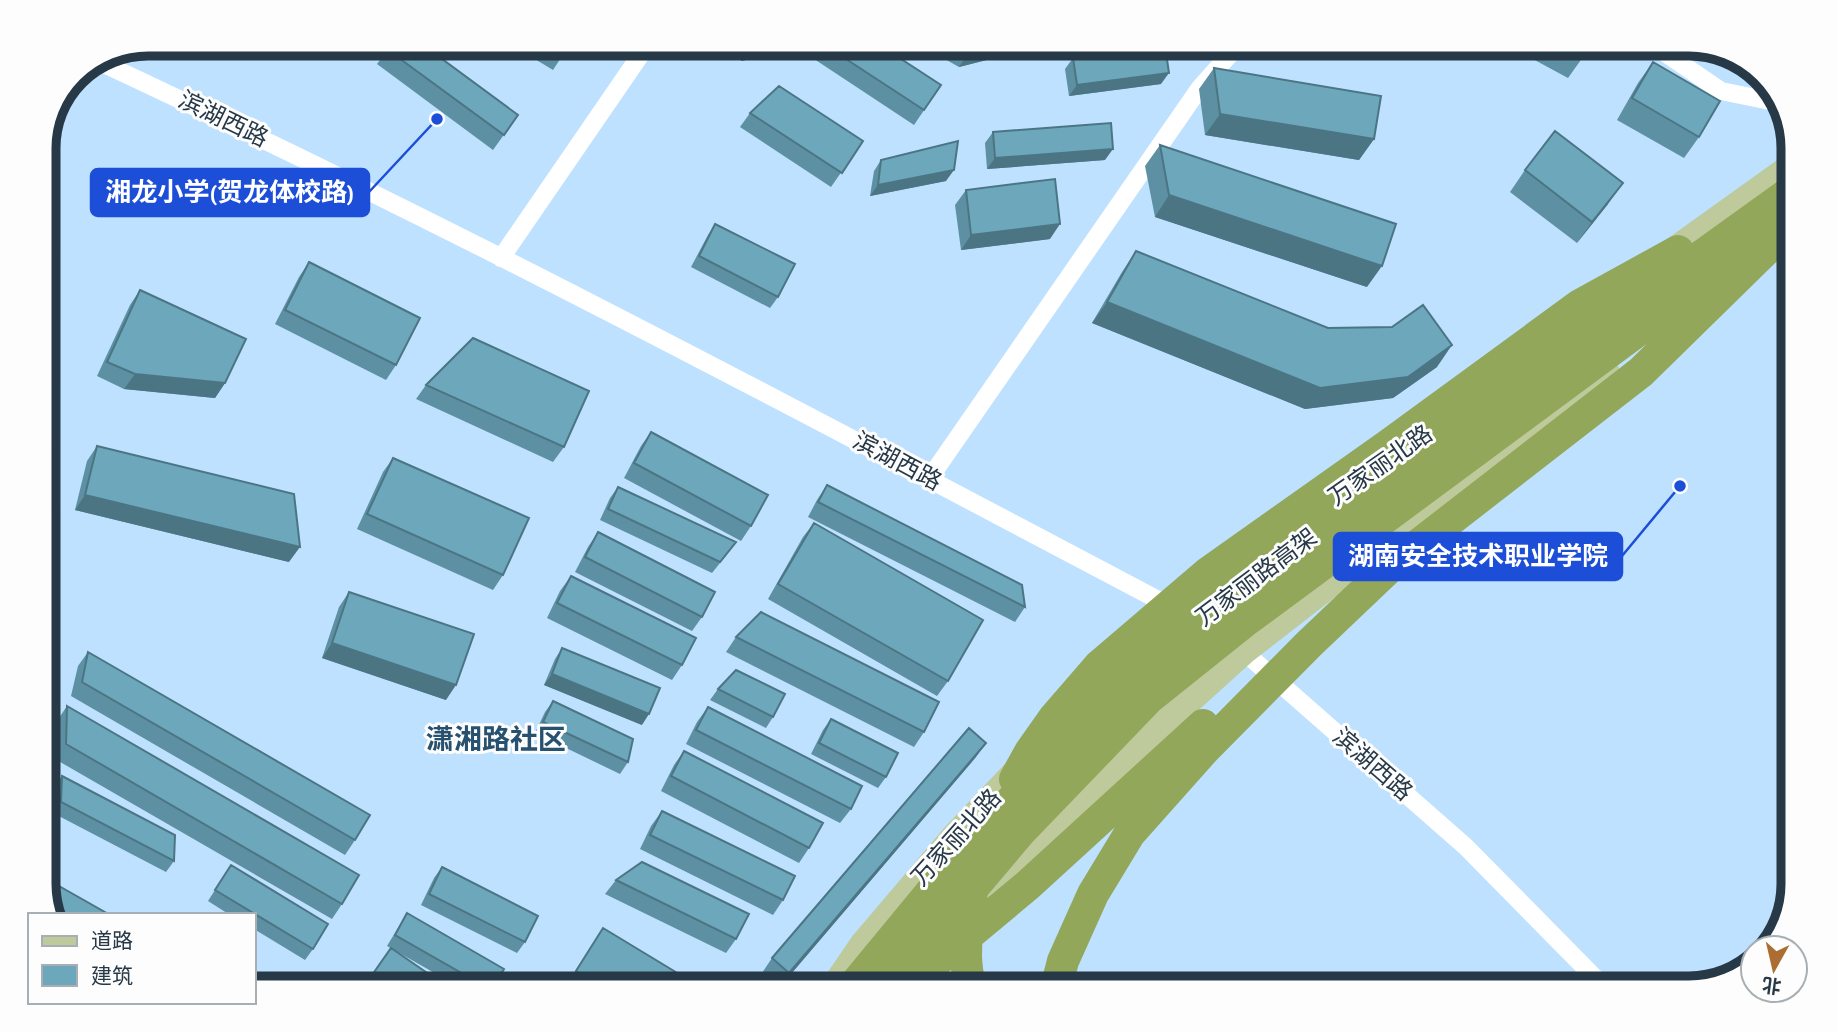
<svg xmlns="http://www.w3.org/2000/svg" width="1837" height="1032" font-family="'Alegreya Sans','Noto Sans SC',sans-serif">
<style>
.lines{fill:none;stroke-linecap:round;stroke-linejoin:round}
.street{stroke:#fff;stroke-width:18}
.primary{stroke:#beca9b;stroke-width:28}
.highway{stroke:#92a759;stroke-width:32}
.wall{fill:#5d90a2}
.shaded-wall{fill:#4c7584}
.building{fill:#6ca7bc;stroke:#4c7584;stroke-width:2}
.labels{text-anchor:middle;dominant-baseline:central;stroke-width:6;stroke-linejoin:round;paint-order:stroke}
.street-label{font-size:24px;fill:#273947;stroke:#fdfdfd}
.quarter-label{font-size:28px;font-weight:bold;fill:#27516f;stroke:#fdfdfd}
.rim{fill:none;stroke:#273947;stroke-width:9}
.leader{fill:none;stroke:#1d4ed8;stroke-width:2.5}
.callout-dot{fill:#1d4ed8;stroke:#fdfdfd;stroke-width:2.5}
.callout{fill:#1d4ed8;stroke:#1d4ed8;stroke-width:2.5}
.callout-label{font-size:26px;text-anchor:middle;font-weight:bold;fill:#fff}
</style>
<rect width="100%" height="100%" fill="#bde1fe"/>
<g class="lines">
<path class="street" d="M1652,44l69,47 59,12
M102,63c363,169 719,359 1073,546
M501,258l147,-214
M929,479l270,-390 40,-45
M1234,646l9,5 223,196 139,141"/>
<path class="primary" d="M1659,262l134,-96
M964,925l64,-73 122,-117 93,-84 175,-136 188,-142
M834,988l30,-44 90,-106 73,-77"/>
<path class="highway" d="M1015,779l15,-27 24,-34 45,-52 110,-94 178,-126 193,-141 98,-54
M920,975l108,-90 175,-160
M852,988l99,-120 79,-88 108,-108 83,-70 572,-412
M888,988l132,-156 129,-134 95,-76 507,-375
M970,988c-2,-11 -4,-22 -4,-33 0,-34 8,-92 23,-123
M1056,988l7,-27 30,-67 37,-61 74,-83 105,-106 82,-78 250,-194 152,-149"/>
</g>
<path class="wall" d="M392,44l42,9 84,62 -25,35 -116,-86z
M510,44h60l-17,26z
M737,44h141l63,41 -27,40 -115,-76 -58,12z
M918,44h131l-90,23z
M1505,44h85l-7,13 -15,21z
M1073,58l88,26 -92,12 -4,-27z
M1653,62l46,75 -15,21 -67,-38 21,-37z
M1214,68l160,71 -15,21 -154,-25 -6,-46z
M750,113l113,28 -32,46 -91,-60z
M993,132l112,28 -118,9 -2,-26z
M1160,145l207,142 -212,-70 -10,-51z
M881,160l65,21 -76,15 4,-25z
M1525,170l83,34 -31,39 -67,-51z
M966,190l84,49 -89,11 -6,-45z
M715,224l63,73 -8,11 -79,-41 17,-32z
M1136,251l192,77 109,39 -44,31 -88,11 -213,-86 30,-51z
M309,262l87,103 -10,15 -111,-56 24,-47z
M140,290l85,93 -10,15 -91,-9 -27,-13 33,-71z
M426,385l138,62 -11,15 -137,-63z
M651,432l100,94 -10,15 -117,-63 17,-32z
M97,446l192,116 -214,-52 12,-49z
M393,458l110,117 -10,15 -136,-61 26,-57z
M827,485l198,122 -10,15 -207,-105 9,-17z
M618,487l110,66 -16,20 -112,-53 10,-22z
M814,523l134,158 -11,15 -169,-97 35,-62z
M598,532l104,85 -10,14 -117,-59 13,-25z
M571,576l111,89 -10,15 -125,-62 13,-27z
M349,592l97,108 -124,-42 17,-51z
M736,637l188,95 -10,15 -188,-95z
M562,648l80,77 -98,-40 11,-26z
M88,652l267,188 -10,15 -274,-159 7,-30z
M718,689l55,28 -7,11 -56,-28z
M553,701l75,61 -8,12 -85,-41 10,-21z
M67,706l275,198 -10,15 -277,-160 2,-38z
M708,707l143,102 -11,14 -154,-79 11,-22z
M831,719l55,58 -8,11 -67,-34 12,-24z
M684,751l125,97 -10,15 -138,-72 13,-26z
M976,757l-197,231 -17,-15 10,-15z
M62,776l112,85 -8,11 -113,-59 1,-26z
M662,811l121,89 -10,15 -133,-66 11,-23z
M231,865l82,84 -8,11 -51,-31v-14h-24l-22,-14z
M442,867l83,75 -8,11 -96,-48 13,-27z
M616,880l120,59 -10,14 -121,-59z
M59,886l51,29h-59l-2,-8v-6z
M407,913l85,75h-31l-74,-42z
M603,928l99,60h-132l-4,-2z
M391,948l58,40h-86z"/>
<path class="shaded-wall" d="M766,44h37l-4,5 -58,12 10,-14z
M1004,44h45l-90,23 10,-15z
M1346,44h102l-10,14z
M1169,73l-8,11 -92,12 8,-11z
M1220,114l154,25 -15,21 -154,-25z
M1113,149l-8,11 -118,9 8,-11z
M954,170l-8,11 -76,15 8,-11z
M1623,183l-15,21 -31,39 15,-21z
M1169,195l213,71 -15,21 -212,-70z
M1060,224l-10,15 -89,11 10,-15z
M1107,302l345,43 -15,22 -44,31 -88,11 -213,-86z
M135,374l90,9 -10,15 -91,-9z
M85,495l215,52 -11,15 -214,-52z
M332,643l124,42 -10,15 -124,-42z
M552,674l97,40 -7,11 -98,-40z
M986,743l-10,14 -197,231 10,-15z"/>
<path class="building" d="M392,44h44l-2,9 84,62 -14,20 -116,-85z
M545,44h25l-7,11z
M750,44h16l-15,3z
M823,44h55l63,41 -17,25z
M954,44h50l-35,8z
M1558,44h32l-7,13z
M1165,46l4,27 -92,12 -4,-27z
M1653,62l67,39 -21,36 -67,-39z
M1214,68l167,28 -7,43 -154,-25z
M779,86l84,55 -21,32 -92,-60z
M1111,123l2,26 -118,9 -2,-26z
M1555,131l68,52 -31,39 -67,-52z
M958,141l-4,29 -76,15 3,-25z
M1160,145l236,79 -14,42 -213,-71z
M1055,179l5,45 -89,11 -5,-45z
M715,224l80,40 -17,33 -79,-41z
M1136,251l192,77 64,-1 31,-22 29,40 -44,32 -88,11 -213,-86z
M309,262l111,56 -24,47 -111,-55z
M140,290l106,49 -21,44 -90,-9 -28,-12z
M473,338l116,53 -25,56 -138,-62z
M651,432l117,63 -17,31 -117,-63z
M97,446l197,48 6,53 -215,-52z
M393,458l136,60 -26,57 -136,-61z
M827,485l195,100 3,22 -207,-105z
M618,487l118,55 -16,20 -112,-53z
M814,523l169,97 -35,61 -170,-97z
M598,532l117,60 -13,25 -117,-60z
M571,576l125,62 -14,27 -125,-62z
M349,592l125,42 -18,51 -124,-42z
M761,612l178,90 -15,30 -188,-95z
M562,648l98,40 -11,26 -97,-40z
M88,652l282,163 -15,25 -273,-158z
M736,670l49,24 -12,23 -55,-28z
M553,701l80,38 -5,23 -85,-40z
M67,706l292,169 -17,29 -276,-160z
M708,707l154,79 -11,23 -155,-79z
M831,719l67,34 -12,24 -67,-34z
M969,728l17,15 -197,230 -17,-15z
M684,751l139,72 -14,25 -138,-72z
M62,776l113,59 -1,26 -113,-59z
M662,811l133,65 -12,24 -133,-65z
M642,862l107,52 -13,25 -120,-59z
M231,865l97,59 -15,25 -98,-59z
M442,867l96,49 -13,26 -96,-48z
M59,886l51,29h-52z
M407,913l97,56 -12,19h-4l-93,-53z
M603,928l99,60h-98l-28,-17z
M391,948l58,40h-63l-16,-10z"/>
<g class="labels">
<g class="street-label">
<text transform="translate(223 120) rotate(26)">滨湖西路</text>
<text transform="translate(897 462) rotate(28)">滨湖西路</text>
<text transform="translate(1381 466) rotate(-35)">万家丽北路</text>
<text transform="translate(1257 578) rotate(-37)">万家丽路高架</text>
<text transform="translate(1372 765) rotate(41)">滨湖西路</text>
<text transform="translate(957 838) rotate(-48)">万家丽北路</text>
</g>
<g class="quarter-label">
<text x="496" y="741">潇湘路社区</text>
</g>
</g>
<path d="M0 0H1837V1032H0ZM148 56H1689A92 92 0 0 1 1781 148V884A92 92 0 0 1 1689 976H148A92 92 0 0 1 56 884V148A92 92 0 0 1 148 56Z" fill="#fdfdfd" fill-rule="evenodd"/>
<path class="rim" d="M148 56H1689A92 92 0 0 1 1781 148V884A92 92 0 0 1 1689 976H148A92 92 0 0 1 56 884V148A92 92 0 0 1 148 56Z"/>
<path class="leader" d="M437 119L369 192M1680 486L1622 556"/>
<g class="callout-dot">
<circle cx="437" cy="119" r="7"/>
<circle cx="1680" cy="486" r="7"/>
</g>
<g class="callout">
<rect x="91" y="169" width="278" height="47" rx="7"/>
<rect x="1334" y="533" width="288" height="47" rx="7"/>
</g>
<g class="callout-label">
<text x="230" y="201">湘龙小学(贺龙体校路)</text>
<text x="1478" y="565">湖南安全技术职业学院</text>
</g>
<rect x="28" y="913" width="228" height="91" fill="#fdfdfd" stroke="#a7afb4" stroke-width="2"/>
<rect x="42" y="936" width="35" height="10" fill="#beca9b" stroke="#a7afb4" stroke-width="2"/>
<text x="91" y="948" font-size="21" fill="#273947">道路</text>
<rect x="42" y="965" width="35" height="21" fill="#6ca7bc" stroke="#a7afb4" stroke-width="2"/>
<text x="91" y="983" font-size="21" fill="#273947">建筑</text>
<g transform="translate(1774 969) rotate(188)"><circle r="33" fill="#fdfdfd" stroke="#a7afb4" stroke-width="2"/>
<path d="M0-5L12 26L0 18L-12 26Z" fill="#ab6d32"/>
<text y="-10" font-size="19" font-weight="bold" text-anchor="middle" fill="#273947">北</text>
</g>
</svg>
